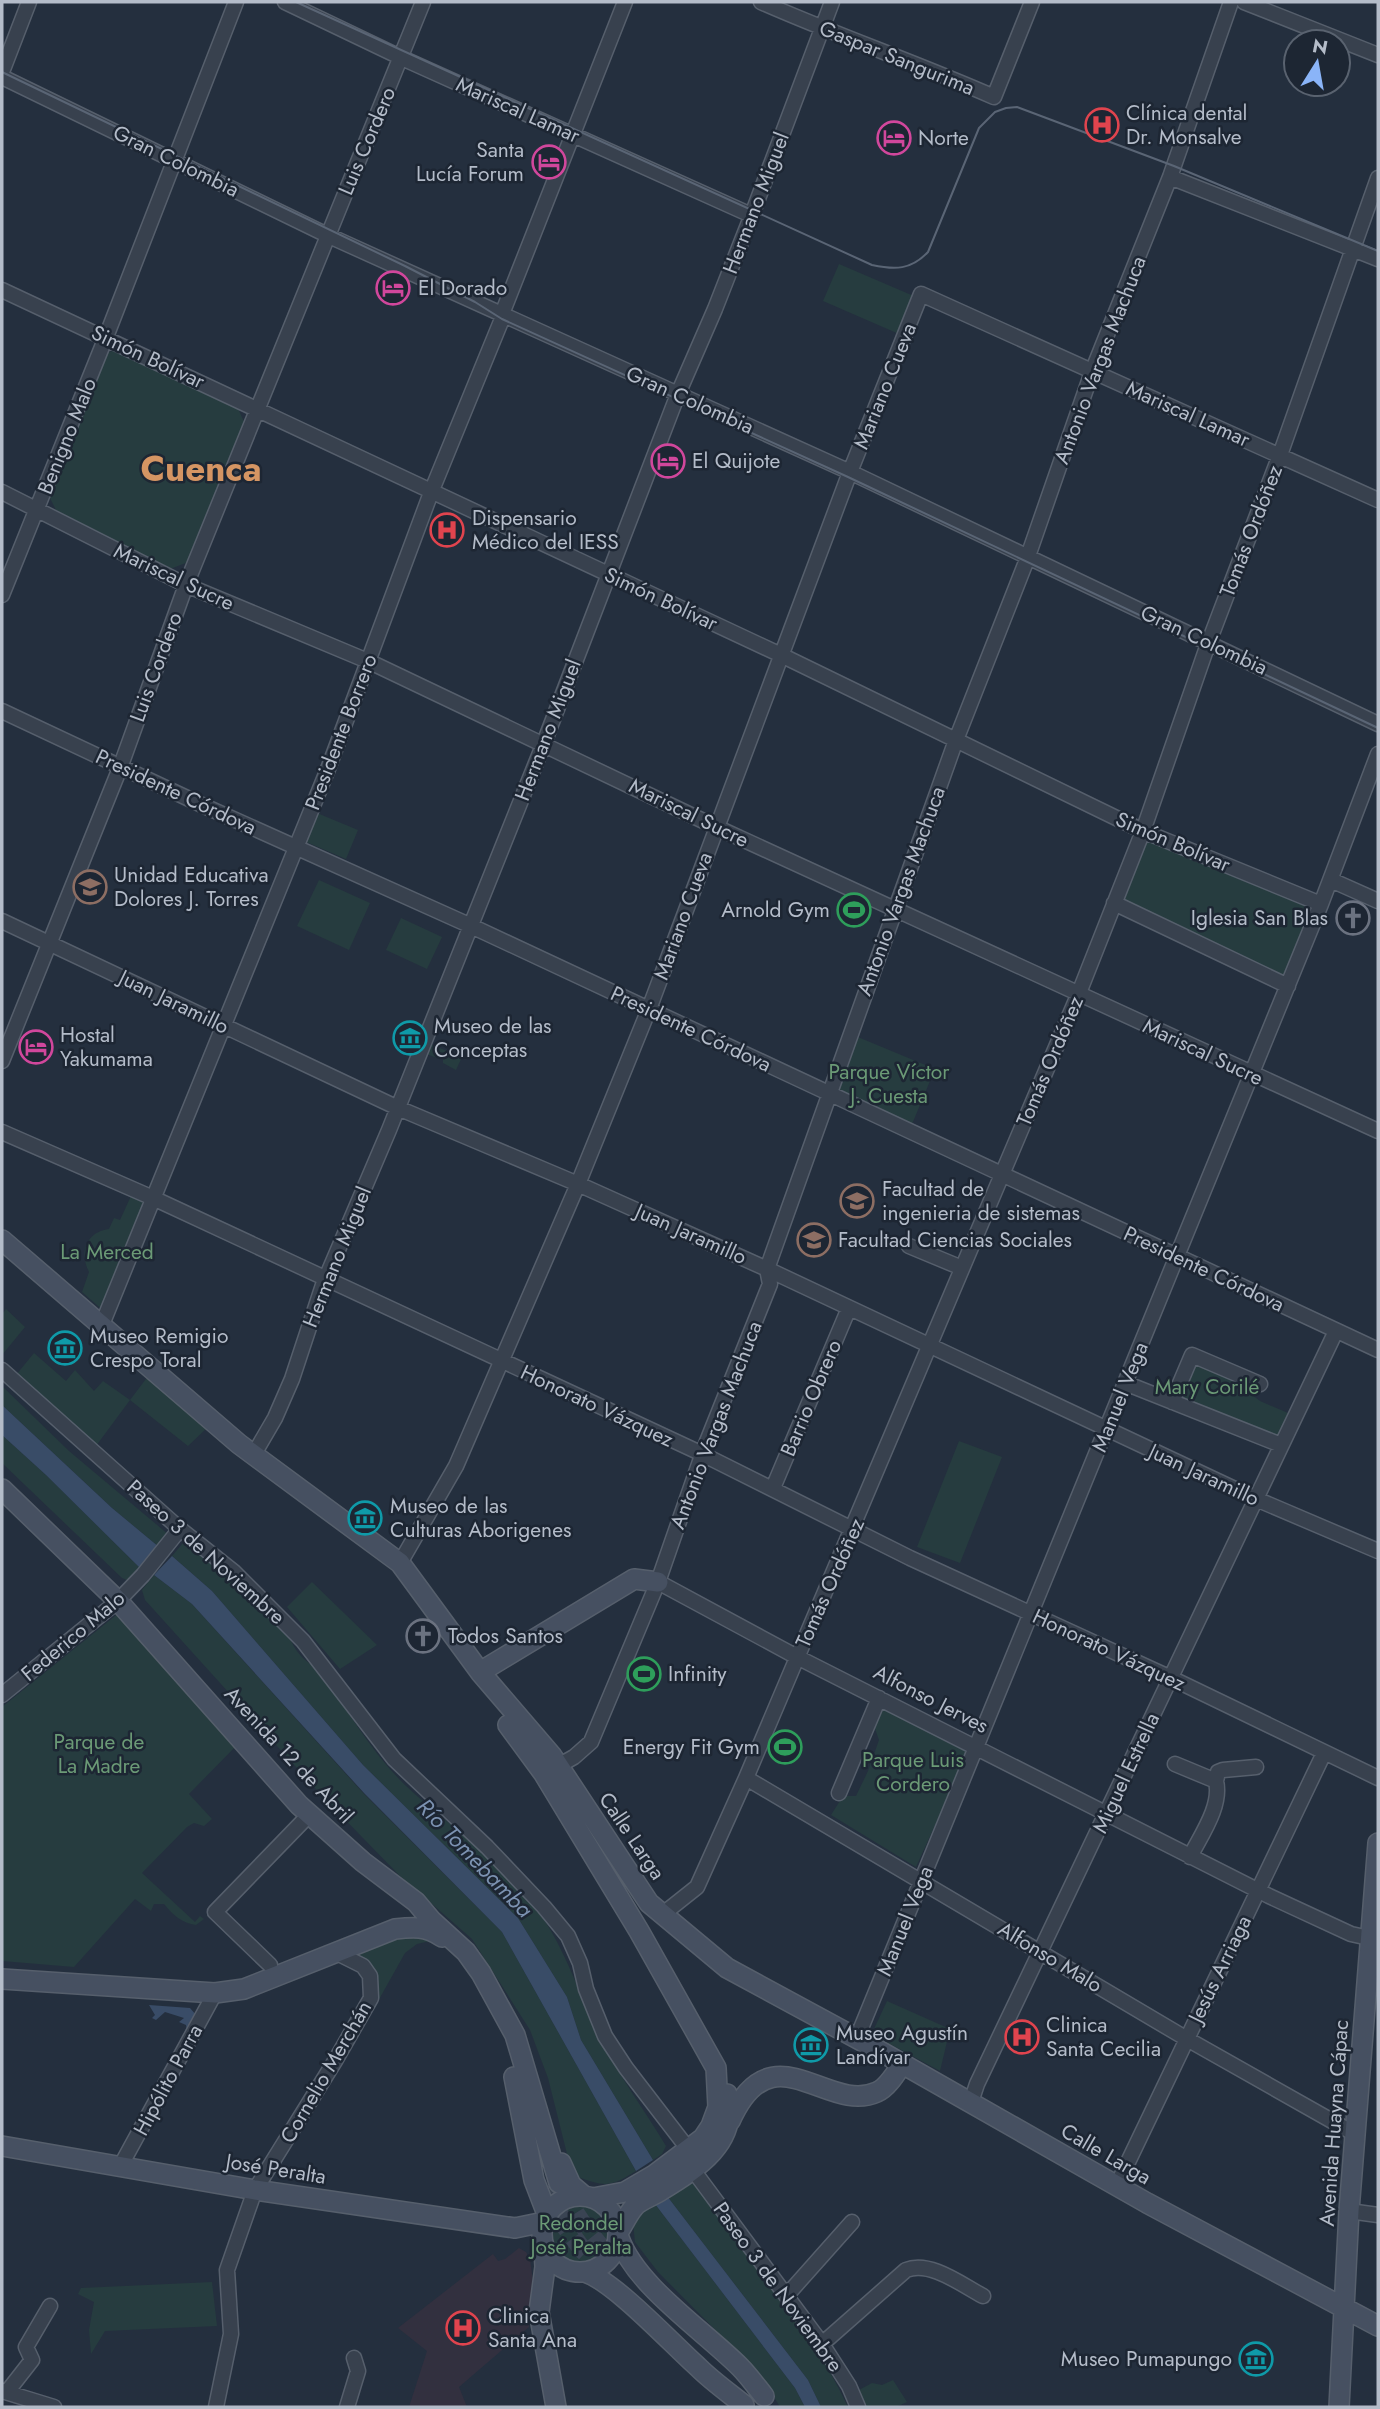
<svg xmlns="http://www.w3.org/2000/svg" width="1380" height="2409" font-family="Jost,sans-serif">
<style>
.medical{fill:#32303f}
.green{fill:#263c3f}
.water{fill:#394c67}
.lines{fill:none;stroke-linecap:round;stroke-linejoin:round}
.secondary-tunnel{stroke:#3a4453;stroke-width:19;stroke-dasharray:19 10;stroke-linecap:butt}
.street-casing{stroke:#565f6c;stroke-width:17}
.secondary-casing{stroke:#565f6c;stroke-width:22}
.street{stroke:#38414e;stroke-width:14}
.secondary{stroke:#465061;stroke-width:19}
.tram{stroke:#5a6575;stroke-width:2}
.labels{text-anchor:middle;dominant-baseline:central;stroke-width:5;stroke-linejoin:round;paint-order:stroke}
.street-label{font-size:21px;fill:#b4bcc9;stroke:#1d2633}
.poi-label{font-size:21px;fill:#b4bcc9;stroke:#1d2633;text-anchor:start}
.park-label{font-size:21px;fill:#6b9a76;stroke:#1d2633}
.water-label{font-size:23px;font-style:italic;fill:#7c92b1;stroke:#1d2633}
.town-label{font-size:35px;font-weight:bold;fill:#d59563;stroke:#1d2633}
</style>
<rect width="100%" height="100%" fill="#242f3e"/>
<path class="medical" d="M519,2248l7,4 4,7 3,23 -4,45 -70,60 8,20h-58l18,-56 -29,-23 95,-74 5,7 7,-2z"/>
<path class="green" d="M839,264l77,33 -17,37 -76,-33z
M120,348l116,56 9,20 -54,137 -21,8 -114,-59 -10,-20 54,-134z
M317,813l41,17 -12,29 -42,-18z
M1144,836l170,68 -27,75 -167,-76z
M319,880l51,23 -21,47 -52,-24z
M401,918l41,19 -15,32 -41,-19z
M853,1035l82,34 -25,60 -78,-36z
M430,1044l32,13 -6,13 -13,-7v-3l-17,-6z
M131,1196l20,8 -45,109 -24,-21 7,-20c-10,-19 -3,-40 20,-43l5,-11 6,2z
M6,1309l19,18 -23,28v-41z
M34,1353l32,28 9,-11 19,21 9,-10 27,19 19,-25 60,51 -21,20 -58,-46 -34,46 -80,-71z
M1197,1359l53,23 -3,9 13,10 28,12 -11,26 -99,-41z
M2,1386l67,65 100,84 -10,12 -47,-39 -110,-103z
M2,1435l44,40 95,94 -12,12 -7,-3 -120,-115z
M959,1441l43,16 -42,106 -43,-16z
M183,1543l40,29 67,64c2,13 17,28 30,34 26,38 51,82 85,115 41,39 93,72 128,119 31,40 45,88 67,133 18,38 44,72 66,109l-4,8 -9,6 -72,-120 -14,-43 -49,-79 -155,-153 -151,-174 -40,-35z
M154,1575l38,29 172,190 138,138 134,239c-25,16 -31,16 -58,6l-10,-19 -20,-80 -18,-48 -58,-91 -73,-64 -74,-76 -180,-199 -3,-10z
M312,1582l65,63 -37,24 -53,-62z
M120,1612l118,132 -49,50 23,25 -8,7 -10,-3 -7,4 -45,46 53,49 5,-6 4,3 -8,6c-14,-2 -23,-10 -32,-21h-10l-3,7 -16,-12 -61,68 -72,-6v-254z
M881,1705l86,45 -10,27 -41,90 -85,-52 12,-19h13l12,-25 11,-31 -6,-17z
M415,1934l15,7 -13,3 -12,9 -28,50 -3,-13 -21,-36 18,-10z
M887,2001l63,28 -10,42 -61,-33 -5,-9z
M692,2183l16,15c49,67 105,134 140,209h-27l-13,-27 -141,-184 16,-11z
M655,2204l140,184 10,19h-25l-18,-30 -104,-105 -23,-30 -2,-20 3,-7z
M550 2235a31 31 0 1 1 62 0a31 31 0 1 1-62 0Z
M212,2282l5,44 -112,5 -14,23 -2,-24 5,-28 -16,-8 3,-6z
M893,2380l14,22 -11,5h-30l-7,-17 13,-7 10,2z"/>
<path class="water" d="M2,1405l110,103 47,39 -18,22 -95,-94 -44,-40z
M172,1556l40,35 151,174 155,153 49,79 14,43 72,120 -17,11 -134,-239 -138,-139 -172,-189 -38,-29z
M149,2005l41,3 6,7 -9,16 -1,-6 -7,-3 5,-4 -19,-6 -9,8 -4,-2 3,-3z
M667,2196l141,184 13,27h-16l-10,-19 -140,-184z"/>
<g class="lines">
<path class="secondary-tunnel" d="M548,2186l15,37 19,26 30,28
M561,2188c16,31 32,52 56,77"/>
<defs>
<path id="street" d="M285,2l117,56 349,157
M761,2c77,34 156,61 233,95l38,-95
M1244,2l134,53
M2,72l27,-70
M2,77l325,158 523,237 528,252
M1170,177l208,82
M2,290l779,365 362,176 178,73
M2,492l184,93 184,77 346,165 662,304
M2,595l104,-258 130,-335
M2,711l200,94 267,120 909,425
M1331,880l47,21
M1114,903l174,83
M2,921l396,187 180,76 189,85 489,230 122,52
M2,1061l118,-293 66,-183 237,-583
M2,1132l151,66 543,253 214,107 261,120 207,100
M909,1246l53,22
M101,1327l227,-558 104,-279 70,-171v-5l123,-312
M2,1370l178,159 54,43 69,69 91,118 93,88 57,60 24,29 12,27 6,26 19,47 21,32 63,82
M1125,1383l156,62
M1172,1402l20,-47 68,29
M254,1454l21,-36 17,-39 31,-94 66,-155 155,-387 134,-349 37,-85 38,-97 79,-210
M773,1488l76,-180
M400,1563l56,-97 122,-282 71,-175 201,-537 71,-178 457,206
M658,1582l139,75 472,239 82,38 27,6
M2,1695l116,-94 25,-26 37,-46
M1175,1764l41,17
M558,1766l16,-9 17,-15 67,-160 48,-138 64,-160 -3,-15 189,-529 70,-178 66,-190 78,-195 61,-175
M746,1778l441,261 168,95
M1216,1781l2,-9 5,-2 33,-3
M839,1793l40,-95
M1190,1857c11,-22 32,-51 26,-76
M663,1914l34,-27 49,-109 333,-785 64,-162 64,-184 73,-192 98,-277
M270,1965l-55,-53 94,-97
M857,2038l464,-1134 57,-150
M971,2102l6,-18 359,-753
M120,2167l95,-174
M693,2170l129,174 27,42 9,21
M1117,2185l207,-432
M1349,2211l29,4
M787,2295l65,-73
M822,2344l84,-74c24,-10 56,15 77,26
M2,2391l52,16
M7,2392l25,-32 -6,-13 24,-41
M216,2407l15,-73 -4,-64 28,-80 80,-129 36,-63 -1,-22 -7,-10 -28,-14
M347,2407l11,-36 -4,-13"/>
<path id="secondary" d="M2,1240l237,204 161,119 80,109 72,84 97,147 78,65 144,78 276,157 231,123
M2,1489l116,112 181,204 64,57 53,40 16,19 34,31 15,21 34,62 44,148
M480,1672l154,-93 24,3
M508,1725l36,49 95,157 77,137 2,39 -7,19 -8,12 -49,37 -29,17 -32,6
M2,1979l213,14 29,-4 151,-60c19,-2 31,-3 47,8
M514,2077l20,103 13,34
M730,2121c42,-94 97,-6 147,-29 10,-4 19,-19 25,-28
M2,2146l253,44 260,38 29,-6
M561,2163l10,22 13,11
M542 2234a38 38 0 1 1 76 0a38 38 0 1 1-76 0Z
M619,2231c5,-8 9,-17 15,-24 5,-6 16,-10 23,-14 37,-23 83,-49 70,-99
M619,2238c17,48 84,92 121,129 8,8 16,19 24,29
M544,2248l1,19 -6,45 17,95
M585,2272c30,10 87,72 113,95 14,14 31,26 46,38
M1339,2407l10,-196 29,-368"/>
</defs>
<use href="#street" class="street-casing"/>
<use href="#secondary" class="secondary-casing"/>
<use href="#street" class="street"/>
<use href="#secondary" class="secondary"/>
<path class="tram" d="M296,2l576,263c23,5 39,5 56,-13l51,-124 16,-16 11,-4 11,-1 157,59 204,85
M2,72l403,194 70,36 27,17 346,158 530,251"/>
</g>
<defs>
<symbol id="hospital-ring" viewBox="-11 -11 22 22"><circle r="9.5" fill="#1d2633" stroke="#e0444e" stroke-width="1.5"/><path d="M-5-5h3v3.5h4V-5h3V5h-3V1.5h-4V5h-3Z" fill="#e0444e"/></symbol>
<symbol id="hotel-ring" viewBox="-11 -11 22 22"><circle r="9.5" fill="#1d2633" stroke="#d1479c" stroke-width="1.5"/><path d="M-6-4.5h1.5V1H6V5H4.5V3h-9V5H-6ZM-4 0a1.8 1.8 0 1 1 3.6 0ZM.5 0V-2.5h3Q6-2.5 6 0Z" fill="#d1479c"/></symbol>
<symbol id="university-ring" viewBox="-11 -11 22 22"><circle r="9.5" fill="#1d2633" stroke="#8d6e63" stroke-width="1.5"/><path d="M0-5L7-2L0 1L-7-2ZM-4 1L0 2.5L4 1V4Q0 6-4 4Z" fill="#8d6e63"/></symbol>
<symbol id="stadium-ring" viewBox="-11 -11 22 22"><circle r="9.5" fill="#1d2633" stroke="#2e9e5b" stroke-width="1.5"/><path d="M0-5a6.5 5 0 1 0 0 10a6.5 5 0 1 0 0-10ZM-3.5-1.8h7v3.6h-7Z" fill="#2e9e5b"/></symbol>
<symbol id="church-ring" viewBox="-11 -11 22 22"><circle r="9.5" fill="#1d2633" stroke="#6b7280" stroke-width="1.5"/><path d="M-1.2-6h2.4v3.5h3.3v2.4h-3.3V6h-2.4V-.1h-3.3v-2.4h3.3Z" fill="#6b7280"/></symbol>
<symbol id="museum-ring" viewBox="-11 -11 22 22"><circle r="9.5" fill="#1d2633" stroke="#0f9aa8" stroke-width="1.5"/><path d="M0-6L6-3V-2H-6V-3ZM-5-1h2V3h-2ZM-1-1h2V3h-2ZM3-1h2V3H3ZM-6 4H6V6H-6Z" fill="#0f9aa8"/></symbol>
</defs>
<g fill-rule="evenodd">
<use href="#hospital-ring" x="1083" y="106" width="38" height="38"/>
<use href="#hotel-ring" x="875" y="119" width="38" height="38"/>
<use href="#hotel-ring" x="530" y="143" width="38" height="38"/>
<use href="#hotel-ring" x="374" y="269" width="38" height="38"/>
<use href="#hotel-ring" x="649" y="442" width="38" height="38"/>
<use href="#hospital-ring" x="428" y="511" width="38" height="38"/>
<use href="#university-ring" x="71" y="868" width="38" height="38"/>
<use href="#stadium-ring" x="835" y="891" width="38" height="38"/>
<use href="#church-ring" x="1334" y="899" width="38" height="38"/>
<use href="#museum-ring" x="391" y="1019" width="38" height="38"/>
<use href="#hotel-ring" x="17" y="1028" width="38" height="38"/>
<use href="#university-ring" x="838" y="1182" width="38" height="38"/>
<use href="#university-ring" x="795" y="1221" width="38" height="38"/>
<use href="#museum-ring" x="46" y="1329" width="38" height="38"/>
<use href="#museum-ring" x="346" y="1499" width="38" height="38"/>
<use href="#church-ring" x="404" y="1617" width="38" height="38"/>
<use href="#stadium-ring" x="625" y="1655" width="38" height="38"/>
<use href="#stadium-ring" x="766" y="1728" width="38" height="38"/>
<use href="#hospital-ring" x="1003" y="2018" width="38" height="38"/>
<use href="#museum-ring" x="792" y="2026" width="38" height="38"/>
<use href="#hospital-ring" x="444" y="2309" width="38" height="38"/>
<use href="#museum-ring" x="1237" y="2340" width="38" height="38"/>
</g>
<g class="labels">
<g class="street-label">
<text transform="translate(897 58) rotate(22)">Gaspar Sangurima</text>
<text transform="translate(518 110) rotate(24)">Mariscal Lamar</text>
<text transform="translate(367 141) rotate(-67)">Luis Cordero</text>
<text transform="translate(176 161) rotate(26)">Gran Colombia</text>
<text transform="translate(756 203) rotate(-69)">Hermano Miguel</text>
<text transform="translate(148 357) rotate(25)">Simón Bolívar</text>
<text transform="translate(1100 360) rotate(-69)">Antonio Vargas Machuca</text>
<text transform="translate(885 386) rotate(-68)">Mariano Cueva</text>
<text transform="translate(690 400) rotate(24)">Gran Colombia</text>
<text transform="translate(1188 414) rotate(24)">Mariscal Lamar</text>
<text transform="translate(67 436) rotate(-68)">Benigno Malo</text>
<text transform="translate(1251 531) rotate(-69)">Tomás Ordóñez</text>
<text transform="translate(174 577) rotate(25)">Mariscal Sucre</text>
<text transform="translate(661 599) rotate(25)">Simón Bolívar</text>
<text transform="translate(1204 640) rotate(25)">Gran Colombia</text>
<text transform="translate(156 667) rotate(-70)">Luis Cordero</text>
<text transform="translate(548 730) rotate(-69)">Hermano Miguel</text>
<text transform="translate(341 732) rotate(-69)">Presidente Borrero</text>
<text transform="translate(176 792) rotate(25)">Presidente Córdova</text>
<text transform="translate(689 813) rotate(26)">Mariscal Sucre</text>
<text transform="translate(1173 842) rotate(23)">Simón Bolívar</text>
<text transform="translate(901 891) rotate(-70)">Antonio Vargas Machuca</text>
<text transform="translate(683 916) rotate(-70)">Mariano Cueva</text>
<text transform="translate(174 1002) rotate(26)">Juan Jaramillo</text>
<text transform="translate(691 1029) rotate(25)">Presidente Córdova</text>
<text transform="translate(1203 1052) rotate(25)">Mariscal Sucre</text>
<text transform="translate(1050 1061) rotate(-67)">Tomás Ordóñez</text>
<text transform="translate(691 1234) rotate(24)">Juan Jaramillo</text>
<text transform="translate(337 1257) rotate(-68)">Hermano Miguel</text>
<text transform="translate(1204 1269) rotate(25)">Presidente Córdova</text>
<text transform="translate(1120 1397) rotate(-68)">Manuel Vega</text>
<text transform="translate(811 1398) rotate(-67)">Barrio Obrero</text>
<text transform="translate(597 1406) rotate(25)">Honorato Vázquez</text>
<text transform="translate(716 1425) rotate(-69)">Antonio Vargas Machuca</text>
<text transform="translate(1204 1475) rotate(25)">Juan Jaramillo</text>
<text transform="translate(206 1552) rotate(42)">Paseo 3 de Noviembre</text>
<text transform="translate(830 1583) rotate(-66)">Tomás Ordóñez</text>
<text transform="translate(73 1636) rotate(-40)">Federico Malo</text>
<text transform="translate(1109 1650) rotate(25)">Honorato Vázquez</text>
<text transform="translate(931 1699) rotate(27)">Alfonso Jerves</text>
<text transform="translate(289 1755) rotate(47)">Avenida 12 de Abril</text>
<text transform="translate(1126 1773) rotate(-65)">Miguel Estrella</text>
<text transform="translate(632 1836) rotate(56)">Calle Larga</text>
<text transform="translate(905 1921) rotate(-68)">Manuel Vega</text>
<text transform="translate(1050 1957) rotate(31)">Alfonso Malo</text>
<text transform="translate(1220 1969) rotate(-64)">Jesús Arriaga</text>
<text transform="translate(326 2072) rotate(-60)">Cornelio Merchán</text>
<text transform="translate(168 2080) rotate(-62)">Hipólito Parra</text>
<text transform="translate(1334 2123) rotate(-86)">Avenida Huayna Cápac</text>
<text transform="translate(1106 2154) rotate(30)">Calle Larga</text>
<text transform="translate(276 2169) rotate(9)">José Peralta</text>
<text transform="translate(778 2287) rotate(54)">Paseo 3 de Noviembre</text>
</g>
<g class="poi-label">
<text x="1126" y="113">Clínica dental<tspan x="1126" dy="24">Dr. Monsalve</tspan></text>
<text x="918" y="138">Norte</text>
<text x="524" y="150" text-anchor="end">Santa<tspan x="524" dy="24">Lucía Forum</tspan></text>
<text x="418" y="288">El Dorado</text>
<text x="692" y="461">El Quijote</text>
<text x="472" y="518">Dispensario<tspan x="472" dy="24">Médico del IESS</tspan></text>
<text x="114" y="875">Unidad Educativa<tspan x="114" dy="24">Dolores J. Torres</tspan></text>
<text x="830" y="910" text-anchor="end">Arnold Gym</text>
<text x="1328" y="918" text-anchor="end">Iglesia San Blas</text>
<text x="434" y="1026">Museo de las<tspan x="434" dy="24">Conceptas</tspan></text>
<text x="60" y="1035">Hostal<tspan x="60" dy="24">Yakumama</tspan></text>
<text x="882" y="1189">Facultad de<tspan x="882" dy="24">ingenieria de sistemas</tspan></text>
<text x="838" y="1240">Facultad Ciencias Sociales</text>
<text x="90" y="1336">Museo Remigio<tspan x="90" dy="24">Crespo Toral</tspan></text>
<text x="390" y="1506">Museo de las<tspan x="390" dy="24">Culturas Aborigenes</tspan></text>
<text x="448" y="1636">Todos Santos</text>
<text x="668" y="1674">Infinity</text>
<text x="760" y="1747" text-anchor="end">Energy Fit Gym</text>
<text x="1046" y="2025">Clinica<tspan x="1046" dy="24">Santa Cecilia</tspan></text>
<text x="836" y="2033">Museo Agustín<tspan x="836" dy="24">Landívar</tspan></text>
<text x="488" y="2316">Clinica<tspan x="488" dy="24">Santa Ana</tspan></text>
<text x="1232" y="2359" text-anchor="end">Museo Pumapungo</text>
</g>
<g class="park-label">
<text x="889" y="1072">Parque Víctor<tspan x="889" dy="24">J. Cuesta</tspan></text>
<text x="107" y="1252">La Merced</text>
<text x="1207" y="1387">Mary Corilé</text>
<text x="99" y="1742">Parque de<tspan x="99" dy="24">La Madre</tspan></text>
<text x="913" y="1760">Parque Luis<tspan x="913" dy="24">Cordero</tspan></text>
<text x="581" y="2223">Redondel<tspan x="581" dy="24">José Peralta</tspan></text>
</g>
<g class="water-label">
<text transform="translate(475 1858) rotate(46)">Río Tomebamba</text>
</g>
<g class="town-label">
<text x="201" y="469">Cuenca</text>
</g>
</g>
<rect width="1380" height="2409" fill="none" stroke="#b4bcc9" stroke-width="7"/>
<g transform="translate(1317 63) rotate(11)"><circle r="33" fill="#1d2633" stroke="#59626f" stroke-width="2"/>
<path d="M0-5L12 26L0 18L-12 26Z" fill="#8ab4f8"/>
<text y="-10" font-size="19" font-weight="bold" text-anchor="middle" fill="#b4bcc9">N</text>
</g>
</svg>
